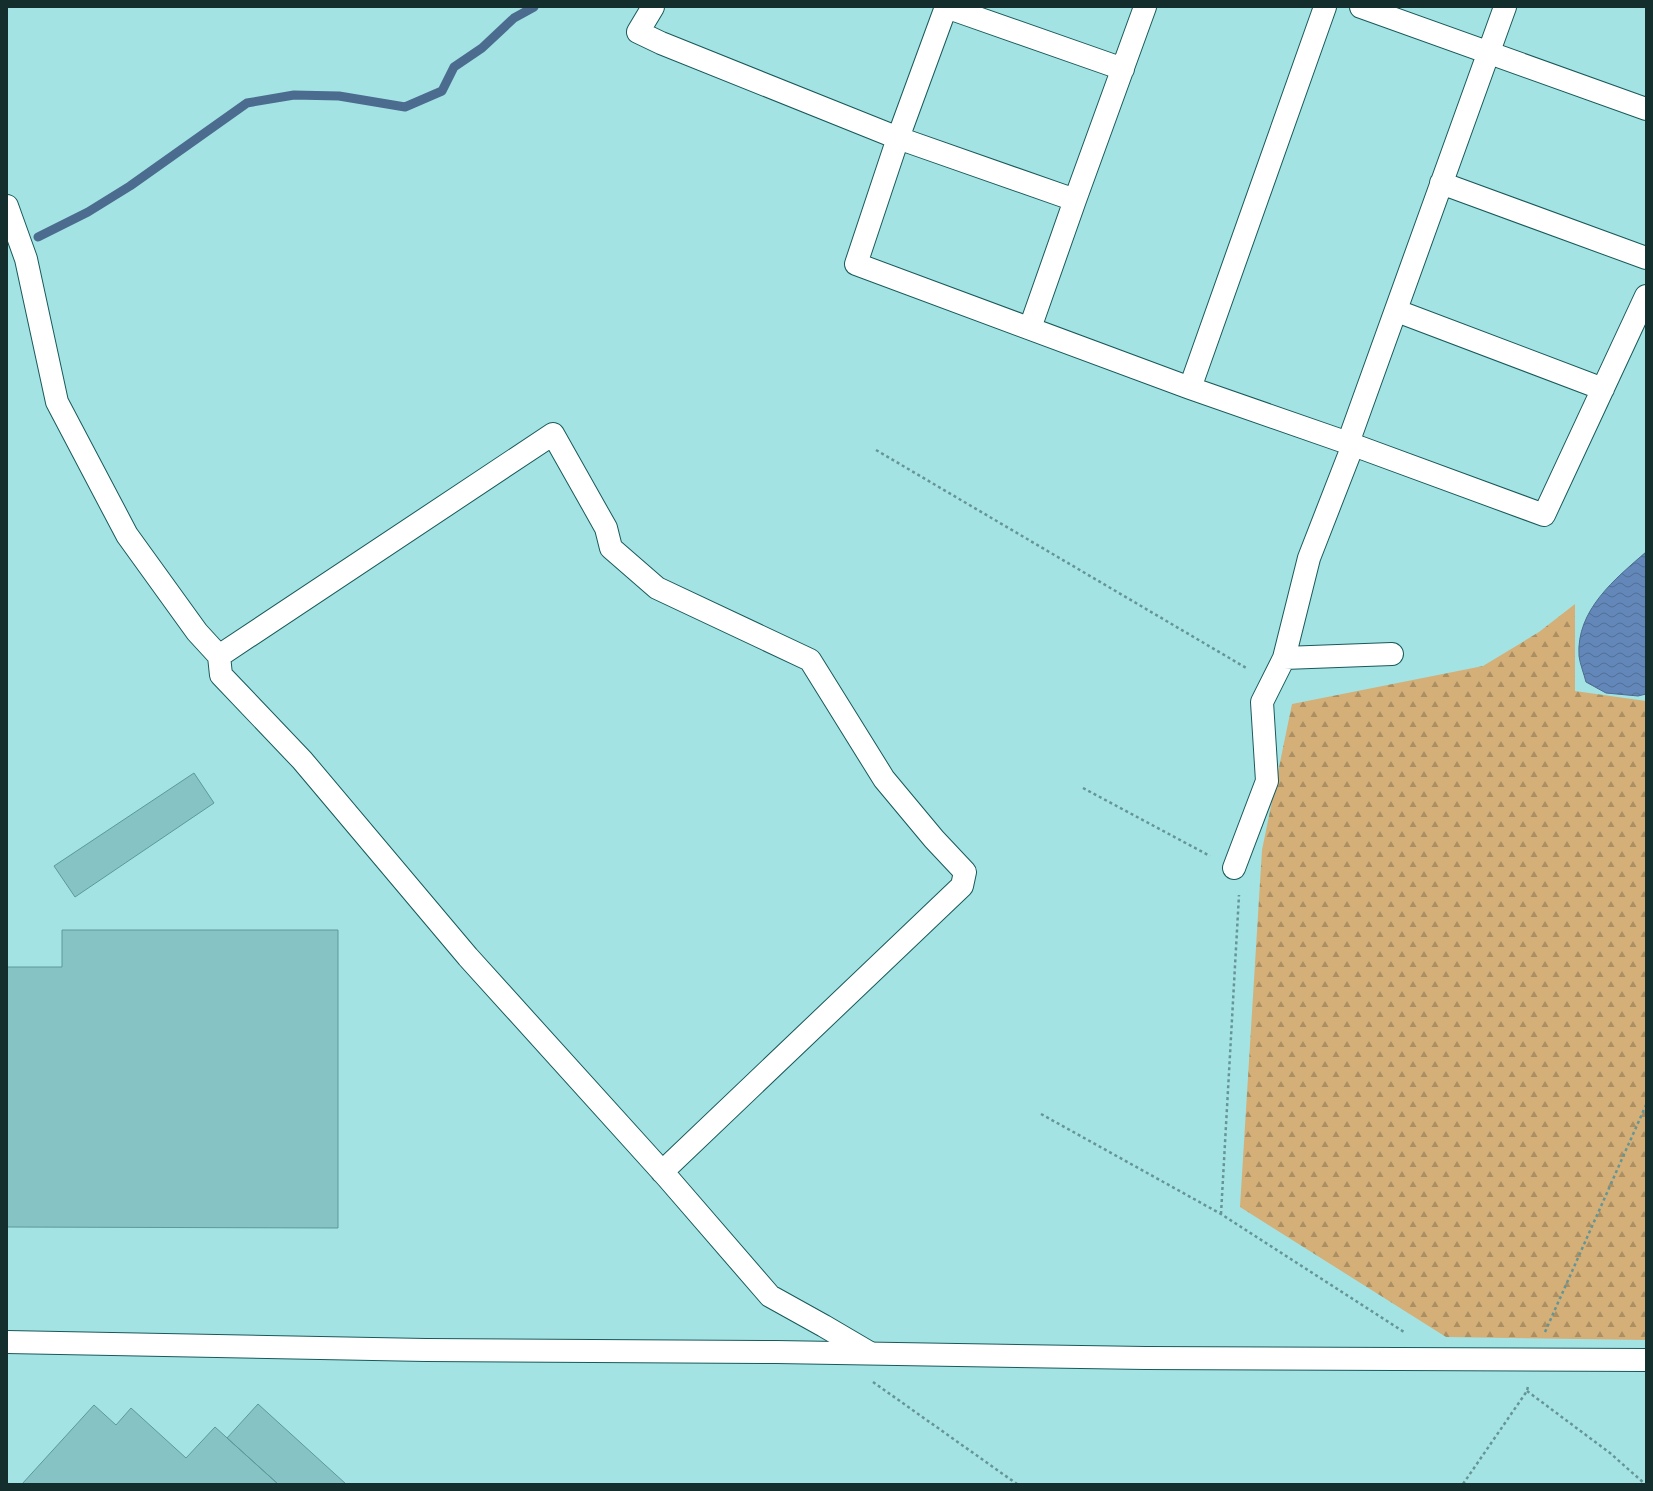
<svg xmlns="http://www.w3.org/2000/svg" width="1653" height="1491" font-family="Helvetica,sans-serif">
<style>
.forest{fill:url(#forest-firs)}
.water{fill:url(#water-waves);stroke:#4b6c8f}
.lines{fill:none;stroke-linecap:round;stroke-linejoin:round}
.stream{stroke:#4b6c8f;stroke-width:9}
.building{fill:#85c3c4;stroke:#5c999a}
.street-casing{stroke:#18595a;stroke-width:24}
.secondary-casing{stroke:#18595a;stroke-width:24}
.path{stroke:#669596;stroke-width:2.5;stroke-dasharray:3 3;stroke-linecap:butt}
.street{stroke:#fff;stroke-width:22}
.secondary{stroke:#fff;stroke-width:22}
</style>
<defs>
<pattern id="forest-firs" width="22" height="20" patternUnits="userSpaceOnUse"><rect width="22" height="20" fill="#d4af78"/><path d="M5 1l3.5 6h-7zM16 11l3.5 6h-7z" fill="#ab8f63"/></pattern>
<pattern id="water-waves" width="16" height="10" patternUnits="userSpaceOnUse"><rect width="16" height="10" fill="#6387b9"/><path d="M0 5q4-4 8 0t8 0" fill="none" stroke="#506f97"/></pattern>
</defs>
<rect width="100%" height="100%" fill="#a4e3e4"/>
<path class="forest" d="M1575,604v87l71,10v639l-200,-3 -206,-130 22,-357 30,-146 191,-38 56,-34z"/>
<path class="water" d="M1646,552v142l-8,2 -32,-3 -20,-11c-2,-8 -6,-18 -7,-26 -3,-46 36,-77 67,-104z"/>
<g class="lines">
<path class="stream" d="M38,237l50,-25 42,-26 117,-83 47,-8 45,1 66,11 37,-16 12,-24 28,-19 32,-30 20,-11"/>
</g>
<path class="building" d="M194,773l20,30 -139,94 -21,-31z
M62,930h276v298l-331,-1v-260h55z
M258,1404l88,80h-68l-51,-46z
M94,1405l22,20 15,-17 55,50 29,-31 63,57h-256z"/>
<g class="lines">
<defs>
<path id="street" d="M653,7l-15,25 23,11 237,95 -42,126 334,124 158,55 196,72 102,-219
M946,7l-48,131 177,62
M946,7l177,62
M1361,7l285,102
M1441,183l205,75
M7,206l19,53 31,143 70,133 70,97 22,24 2,19 81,85 166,197 199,220 103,119 54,30 46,27
M1397,311l206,78
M1030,328l45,-128 70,-193
M1190,388l135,-381
M1348,443l157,-436
M219,656l334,-222 53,94 5,20 46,40 153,72 74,119 50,60 31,33 -3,14 -300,286
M1284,658l108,-4
M1234,868l33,-87 -5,-79 22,-44 25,-100 44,-113"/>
<path id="secondary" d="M7,1342l419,8 350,2 370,6 500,2"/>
</defs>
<use href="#street" class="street-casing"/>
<use href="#secondary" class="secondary-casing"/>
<path class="path" d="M876,450l372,219
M1083,788l127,68
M1041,1114l180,100 183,118
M1221,1214l18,-319
M1545,1332l101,-227
M873,1382l144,102
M1527,1391l83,62 35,31
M1463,1484l64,-93 1,-5"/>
<use href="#street" class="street"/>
<use href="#secondary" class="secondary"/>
</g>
<rect width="1653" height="1491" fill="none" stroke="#142e2e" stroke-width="16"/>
</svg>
